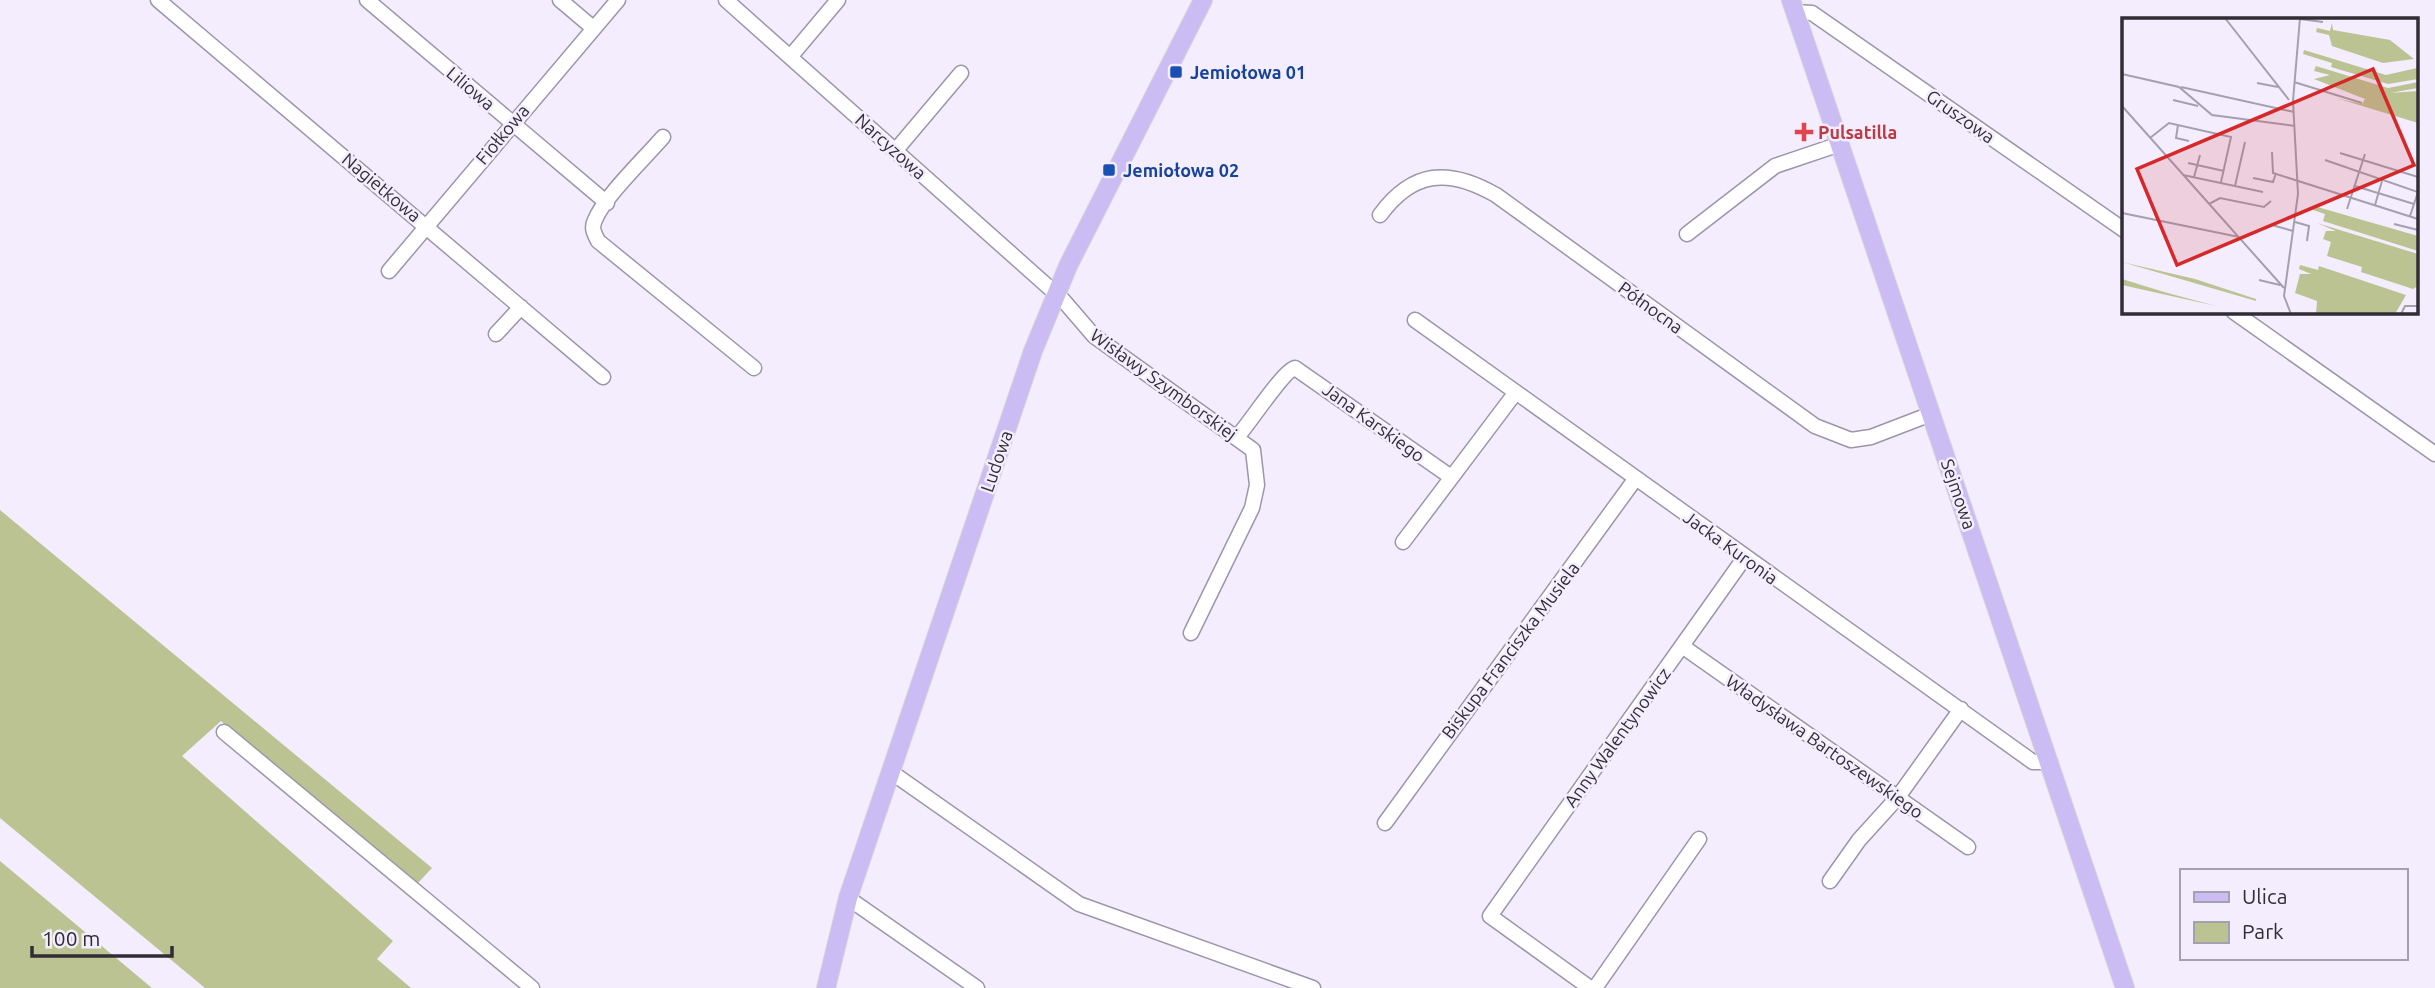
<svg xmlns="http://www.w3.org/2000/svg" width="2435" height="988" font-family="Ubuntu,sans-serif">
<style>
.green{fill:#bcc392}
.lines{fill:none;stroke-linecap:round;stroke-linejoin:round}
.minor-casing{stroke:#9d95a9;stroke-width:17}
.major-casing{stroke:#d6d5d7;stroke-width:20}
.minor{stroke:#fff;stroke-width:14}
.major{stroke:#cbbcf4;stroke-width:18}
.transit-dot{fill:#1a4fb4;stroke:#f3edfe;stroke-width:2.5}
.health-dot{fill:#e0444e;stroke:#f3edfe;stroke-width:2.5}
.labels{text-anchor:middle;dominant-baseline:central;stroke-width:5;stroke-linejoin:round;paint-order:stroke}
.transit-label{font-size:18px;font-weight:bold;fill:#164399;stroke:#f3edfe;text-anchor:start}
.street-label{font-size:18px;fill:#302d35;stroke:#f3edfe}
.health-label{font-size:18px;font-weight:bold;fill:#be3a42;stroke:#f3edfe;text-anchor:start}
.inset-road{fill:none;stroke:#a5a0ae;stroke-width:2}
.view{fill:#d62828;fill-opacity:0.15;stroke:#d62828;stroke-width:3.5}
.inset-edge{fill:none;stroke:#302d35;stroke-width:3.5}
</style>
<rect width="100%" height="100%" fill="#f3edfe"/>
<path class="green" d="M0,510l432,358 -15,16 -196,-163 -39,35 211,185 -16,18 34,29h-206l-205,-170z
M0,861l152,127h-152z"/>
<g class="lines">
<defs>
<path id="minor" d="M158,0l445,377
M367,0l240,203
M560,0l32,27
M726,0l337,300 31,36 159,114 4,35 -5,23 -61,125
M1795,12l17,1 312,217
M791,56l47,-56
M663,137c-18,21 -59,60 -68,83 -4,8 -1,13 3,21l156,127
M896,150l65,-77
M1380,215c33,-45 69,-47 116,-20l319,231 36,14 20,-3 60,-23
M1687,234l88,-68 65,-22
M389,271l229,-271
M2234,312l201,142
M1415,320l618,442h17
M496,334l25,-27
M1237,437c13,-14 46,-66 58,-69l156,109
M1403,542l113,-150
M1682,646l286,201
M224,732l308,256
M891,772l188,132 234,84
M1385,823l251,-345
M1830,881l29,-41 39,-43 63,-88
M848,898l129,90
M1590,988l-100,-72 255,-359
M1595,988l104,-149"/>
<path id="major" d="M1791,0l334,988
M826,988l22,-90 185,-547 35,-85 135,-266"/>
</defs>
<use href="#minor" class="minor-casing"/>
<use href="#major" class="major-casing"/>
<use href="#minor" class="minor"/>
<use href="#major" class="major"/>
</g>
<g class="transit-dot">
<rect x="1169" y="65" width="14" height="14" rx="3.5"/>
<rect x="1102" y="163" width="14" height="14" rx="3.5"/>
</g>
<path class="health-dot" d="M1800.5 121.5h7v7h7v7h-7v7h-7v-7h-7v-7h7z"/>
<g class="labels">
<g class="transit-label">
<text x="1190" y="72">Jemiołowa 01</text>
<text x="1123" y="170">Jemiołowa 02</text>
</g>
<g class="street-label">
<text transform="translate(471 88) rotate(40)">Liliowa</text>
<text transform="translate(1961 116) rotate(35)">Gruszowa</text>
<text transform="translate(502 134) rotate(-50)">Fiołkowa</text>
<text transform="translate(891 146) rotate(42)">Narcyzowa</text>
<text transform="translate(382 187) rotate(40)">Nagietkowa</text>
<text transform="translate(1651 307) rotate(36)">Północna</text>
<text transform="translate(1164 384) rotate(36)">Wisławy Szymborskiej</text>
<text transform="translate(1374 422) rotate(36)">Jana Karskiego</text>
<text transform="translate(996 461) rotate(-71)">Ludowa</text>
<text transform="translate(1959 494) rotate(71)">Sejmowa</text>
<text transform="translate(1731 547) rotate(36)">Jacka Kuronia</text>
<text transform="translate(1510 650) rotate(-53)">Biskupa Franciszka Musiela</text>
<text transform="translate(1617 737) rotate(-54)">Anny Walentynowicz</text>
<text transform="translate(1825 746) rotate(35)">Władysława Bartoszewskiego</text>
</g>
<g class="health-label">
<text x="1818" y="132">Pulsatilla</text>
</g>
</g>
<g transform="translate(2122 18)">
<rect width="296" height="296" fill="#f3edfe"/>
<path d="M210,5l1,7 57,10 24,19 -31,4 -51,-17 -3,-11 -13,-3 1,-4 13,3zM182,32l82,25 31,-7 1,11 -30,5 -57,-17 1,-4 -29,-9zM194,48l72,22 30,-6v6l-28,5 28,-2v32l-82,-25 26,6 3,-5 -51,-20 16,-4 -16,-4zM192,188l104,30v15l-95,-30 2,-7 -12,-4zM195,205l101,31v32l-5,3 -52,-17 1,-5 -35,-11 4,-14 -8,-3 3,-8h10zM0,244l73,17 61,20v2zM178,247l18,5 1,-4 87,29 -11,19h-79l1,-13 -22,-8 5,-19h11l-12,-5zM0,261l42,13 52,14 -94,-21z" fill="#bcc392"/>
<path class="inset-road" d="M103,0l64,82M178,1l23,3M0,56l57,13 33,28 83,11M172,64l68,21M135,65l21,4M59,69l113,25M51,82l25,6M0,88l162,182M56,107l-2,13 13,3M28,120l19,-15 62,14 -10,45M150,134l1,21 145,46M218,135l78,24M203,142l93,32 -8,24M66,145l36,8M61,157l80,17M72,159l6,-22M131,160l20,4 3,-9M113,168l10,-44M233,168l59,18M87,186l11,-6 44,9 7,-6M253,187l7,-24M225,191l18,-55M0,195l117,24M173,204l14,4 -2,15M272,206l24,6M150,207l21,6M137,262l21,5M169,296l-7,-18 14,-102 -5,-93 7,-83M279,296l4,-8h13"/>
<path class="view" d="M251,51l41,96 -237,100 -40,-96z"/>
<rect width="296" height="296" class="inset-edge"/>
</g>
<rect x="2180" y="869" width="228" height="91" fill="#f3edfe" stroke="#a5a0ae" stroke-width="2"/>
<rect x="2194" y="892" width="35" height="10" fill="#cbbcf4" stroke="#a5a0ae" stroke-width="2"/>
<text x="2242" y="904" font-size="21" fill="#302d35">Ulica</text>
<rect x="2194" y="922" width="35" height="21" fill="#bcc392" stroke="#a5a0ae" stroke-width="2"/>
<text x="2242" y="939" font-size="21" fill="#302d35">Park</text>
<path d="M32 946v10h140v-10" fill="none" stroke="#302d35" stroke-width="3.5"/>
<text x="42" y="946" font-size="21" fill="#302d35" stroke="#f3edfe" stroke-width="5" paint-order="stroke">100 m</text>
</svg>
